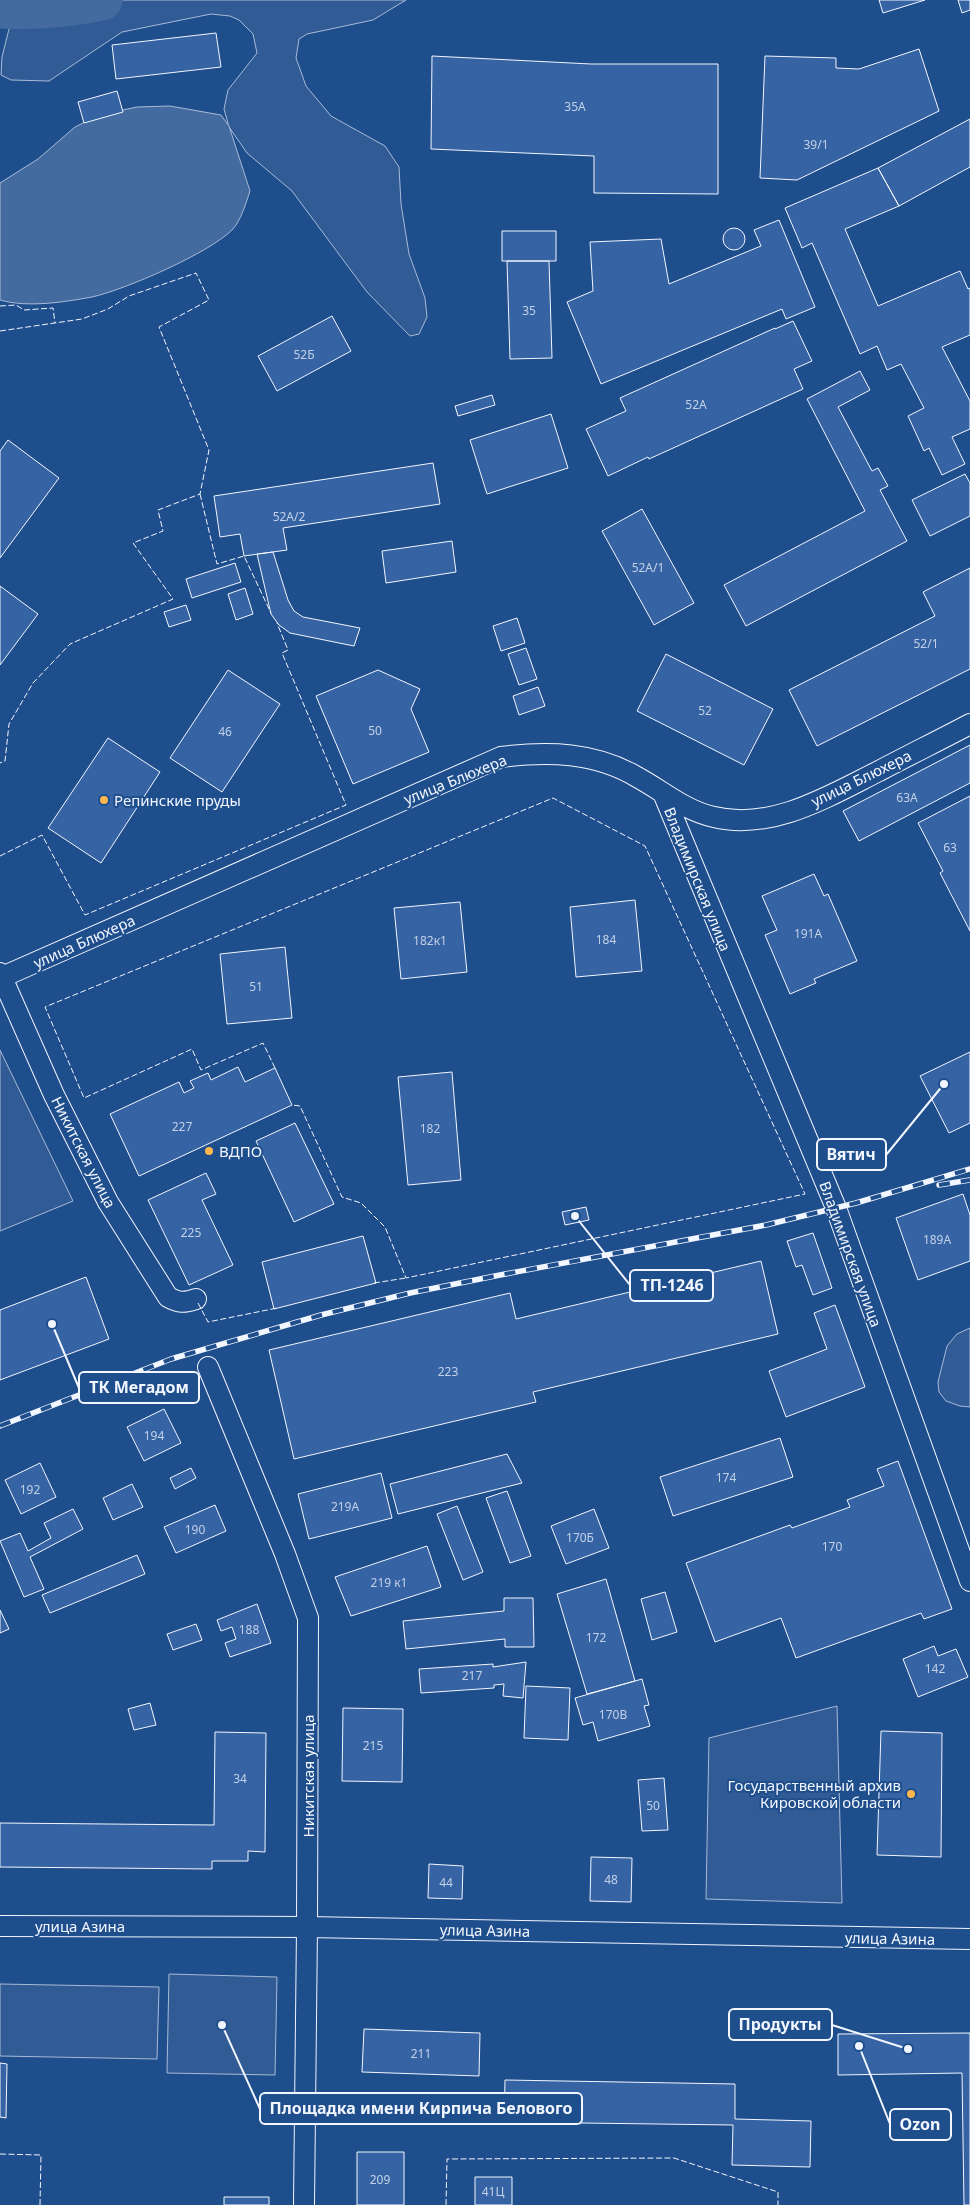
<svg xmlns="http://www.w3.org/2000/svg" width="970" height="2205" font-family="'Noto Sans',sans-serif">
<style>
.built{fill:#305b95;stroke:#a8bbd7}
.water{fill:#446ba0;stroke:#a8bbd7}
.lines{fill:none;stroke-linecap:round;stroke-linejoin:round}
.river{stroke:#446ba0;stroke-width:41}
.building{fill:#3563a3;stroke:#f2f6ff}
.minor-casing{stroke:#f2f6ff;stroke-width:22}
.minor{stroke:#1f4e8c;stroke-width:20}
.rail-casing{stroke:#f2f6ff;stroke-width:5.5}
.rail{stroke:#1f4e8c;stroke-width:4;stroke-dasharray:11;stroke-linecap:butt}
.fence{stroke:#f2f6ff;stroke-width:1;stroke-dasharray:6 2.5;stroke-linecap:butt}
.poi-dot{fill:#ffb74d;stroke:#1f4e8c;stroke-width:2}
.labels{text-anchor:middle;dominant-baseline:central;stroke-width:4;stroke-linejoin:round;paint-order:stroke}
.number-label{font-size:12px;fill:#c3d1e8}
.street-label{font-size:15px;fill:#f2f6ff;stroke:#1f4e8c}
.poi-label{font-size:15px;fill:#f2f6ff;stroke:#1f4e8c;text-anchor:start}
.leader{fill:none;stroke:#f2f6ff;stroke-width:2}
.callout-dot{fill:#f2f6ff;stroke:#1f4e8c;stroke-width:2}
.callout{fill:#1f4e8c;stroke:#f2f6ff;stroke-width:2}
.callout-label{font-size:16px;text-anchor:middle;font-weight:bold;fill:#f2f6ff}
</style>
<rect width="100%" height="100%" fill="#1f4e8c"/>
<path class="built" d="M4,0h402l-33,20 -66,14 -8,5 -3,19 10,28 25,30 54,30 14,21 2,37 8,50 16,44 2,19 -8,17 -9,2 -43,-44 -75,-101 -45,-38 -18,-26 -5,-18 4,-19 29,-37 -4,-19 -14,-14 -9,-4 -19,-2 -89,18 -73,49 -38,-1 -10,-5 1,-18 7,-28z
M0,1050l73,151 -73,30z
M970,1328v79l-10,-1 -14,-5 -7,-9 -1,-10 9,-36 10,-12z
M837,1706l5,197 -136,-4 3,-161z
M169,1974l108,3 -2,98 -108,-2z
M0,1984l159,3 -2,72 -157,-3z"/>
<path class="water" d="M170,106l51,9 8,11 21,65c-4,12 -9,29 -17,38 -23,24 -109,61 -141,68 -28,5 -64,11 -92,3v-117l38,-24 37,-32 24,-12 38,-8z"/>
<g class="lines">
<path class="river" d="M0,8c35,2 68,-1 102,-8"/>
</g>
<path class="building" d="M879,0h46l-42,13z
M958,0h12v10l-8,3z
M216,33l5,34 -105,12 -4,-34z
M919,49l20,62 -142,69 -37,-2 5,-122 71,2v10l23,1z
M432,56l159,8h127v130l-124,-1v-37l-163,-7z
M117,91l6,21 -39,11 -6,-21z
M970,119v48l-71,39 -21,-38z
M878,168l21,38 -54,23 33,77 82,-35 8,18 2,-1v47l-28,12 28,54v28l-18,8 13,27 -23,11 -13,-27 -5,3 -16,-35 16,-8 -23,-44 -14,6 -10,-24 -17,8 -48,-111 -10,5 -17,-40z
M779,220l36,87 -29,12 -4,-10 -181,75 -34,-82 26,-11 -3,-49 71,-3 8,45 92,-38 -7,-16z
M723 239a11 11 0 1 1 22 0a11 11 0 1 1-22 0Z
M502,231h54v30h-54z
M507,261h42l3,97 -42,1z
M332,316l19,35 -74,40 -19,-35z
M793,321l19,40 -18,8 9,20 -154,70 -1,-2 -40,19 -22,-47 40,-18 -6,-13 155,-70v1z
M860,371l10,19 -32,17 34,64 6,-3 10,18 -8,4 27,51 -161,85 -22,-41 141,-74 -58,-112z
M492,395l3,10 -37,11 -3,-10z
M551,414l17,54 -81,26 -17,-54z
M8,440l51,38 -59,80v-107z
M433,463l7,41 -157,24 4,22 -43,6 -4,-22 -20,3 -6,-41z
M965,474l5,9v33l-40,20 -18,-36z
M642,509l52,94 -40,22 -52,-94z
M452,541l4,31 -70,11 -4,-32z
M273,552l15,48 6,11 9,6 57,11 -6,18 -64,-13 -11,-8 -8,-11 -14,-60z
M235,563l6,19 -49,16 -6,-19z
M970,568v101l-153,77 -28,-56 146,-74 -12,-24z
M0,586l38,28 -38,51z
M245,588l8,26 -17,6 -8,-26z
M186,605l5,15 -22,7 -5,-15z
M517,618l8,25 -24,8 -8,-25z
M526,648l11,31 -18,6 -11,-31z
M666,654l107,55 -29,56 -107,-54z
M228,670l52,34 -58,88 -52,-34z
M378,670l42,19 -9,20 18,43 -76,32 -37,-88z
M538,687l7,19 -26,9 -6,-19z
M108,738l52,34 -59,91 -53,-35z
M970,745v38l-111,58 -16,-30z
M970,796v135l-30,-58 3,-2 -25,-48z
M814,874l10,22 4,-2 29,67 -43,18 2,4 -26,11 -25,-59 12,-5 -15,-34z
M635,900l7,71 -66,6 -6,-70z
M460,902l7,70 -66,7 -7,-71z
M285,947l7,71 -65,6 -7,-70z
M970,1052v71l-21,10 -29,-57z
M238,1067l7,15 30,-14 17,37 -153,71 -29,-62 69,-32 5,11 10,-5 -4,-7 18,-8 3,7z
M452,1072l9,108 -53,5 -10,-108z
M295,1123l39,81 -40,18 -38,-81z
M206,1173l10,21 -14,6 31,65 -44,20 -41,-85z
M963,1194l7,21v46l-52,19 -22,-62z
M586,1207l3,13 -24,5 -3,-13z
M813,1233l19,55 -19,7 -11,-30 -6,2 -9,-26z
M363,1236l13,47 -102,26 -12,-47z
M761,1261l17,73 -245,58 3,10 -242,57 -25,-109 241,-57 6,26z
M86,1277l23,62 -109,41v-70z
M835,1305l30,82 -79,30 -17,-46 58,-22 -13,-36z
M164,1409l17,34 -37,18 -17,-34z
M780,1438l13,39 -120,39 -13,-39z
M507,1454l15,29 -124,31 -8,-30z
M898,1461l54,148 -28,10 -3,-6 -125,45 -15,-40 -66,24 -29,-79 104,-38 2,3 58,-21 -3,-7 37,-14 -7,-17z
M40,1463l16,34 -35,17 -16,-34z
M191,1468l5,10 -21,11 -5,-11z
M381,1473l11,45 -83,21 -11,-45z
M132,1484l11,23 -30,13 -10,-22z
M507,1491l24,65 -21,7 -24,-65z
M215,1505l11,26 -50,22 -12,-26z
M457,1506l26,66 -20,8 -26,-66z
M73,1509l10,20 -53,28 14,32 -20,8 -24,-56 20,-8 8,18 23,-13 -7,-15z
M594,1509l15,39 -43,16 -15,-38z
M427,1546l14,41 -90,29 -16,-39z
M137,1555l8,19 -95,39 -8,-18z
M606,1579l29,102 -48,13 -30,-100z
M665,1592l12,40 -25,8 -11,-41z
M504,1598h29l1,49h-29v-8l-99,10 -3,-28 101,-10z
M257,1604l14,39 -41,14 -5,-14 11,-4 -4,-12 -11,4 -4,-11z
M0,1610l9,19 -9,4z
M196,1624l6,16 -29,10 -6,-16z
M934,1646l4,10 18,-7 12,28 -50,20 -15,-38z
M526,1662l-3,36 -20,-2 1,-12 -10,1v3l-73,5 -2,-24 74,-5v3z
M642,1679l7,26 -5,1 6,20 -52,15 -5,-19 -10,3 -8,-27z
M526,1686l44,2 -2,52 -44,-2z
M150,1703l6,22 -22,5 -6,-21z
M343,1708l60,1 -1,73 -60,-1z
M881,1731l61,2 -1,124 -64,-2z
M215,1732l51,1 -1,119 -17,-1v10h-36v8l-212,-2v-44l214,2z
M664,1778l4,52 -26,1 -4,-51z
M591,1857l41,1 -1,44 -41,-1z
M429,1864l34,2 -1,33 -34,-1z
M364,2029l116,4 -1,43 -117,-4z
M970,2033v172h-6l-2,-132 -124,2v-41z
M0,2063l7,1 -1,54 -6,-1z
M505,2080l230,4v35l76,2 -1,46 -78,-2 1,-40 -229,-3z
M357,2152h47v53h-47z
M475,2177h37v28h-37z
M224,2197h45v8h-45z"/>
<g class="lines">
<defs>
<path id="minor" d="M663,793l173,415 134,373
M0,973l54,122 54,107 60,95c11,6 16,6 28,2
M0,978l501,-221c47,-6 94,-5 136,20 26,14 48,34 77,40 58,14 115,-21 165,-46 30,-16 61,-31 91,-47
M208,1367l77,187 23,64 -1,309 -3,278
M0,1926l307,1 663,12"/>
</defs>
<use href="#minor" class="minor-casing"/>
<use href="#minor" class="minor"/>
<defs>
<path id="rail" d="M939,1185l31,-5
M0,1426l171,-67 150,-44 89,-22 90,-18 266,-50 90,-22 114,-34"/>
</defs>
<use href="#rail" class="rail-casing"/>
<use href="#rail" class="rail"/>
<path class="fence" d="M0,306l16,-1 8,5 29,-2 2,15
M0,331l82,-12 26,-10 21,-13 67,-23 13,27 -50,27 50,123 -9,44 -42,16 5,21 -30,12 40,56 -103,45 -37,39 -24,41 -4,37 -5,2
M200,494l17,70 27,-8 27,57
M0,856l42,-21 43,80 261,-110 -64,-152 6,-3 -11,-27
M275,1068l-12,-25 -62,27 -9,-21 -108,49 -39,-91 508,-209 92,48 160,348 -399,84 -21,-51 -24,-24 -19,-6 -42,-91 -8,-1
M374,1283l32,-5
M198,1303l10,19 69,-14
M0,2154l41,1 -1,50
M446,2205l1,-46 227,-1 104,34v13"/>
</g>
<g class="poi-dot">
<circle cx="104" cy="800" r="5"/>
<circle cx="209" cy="1151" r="5"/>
<circle cx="911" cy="1794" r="5"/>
</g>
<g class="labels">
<g class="number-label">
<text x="575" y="106">35А</text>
<text x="816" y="144">39/1</text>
<text x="529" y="310">35</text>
<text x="304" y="354">52Б</text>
<text x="696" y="404">52А</text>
<text x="289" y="516">52А/2</text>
<text x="648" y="567">52А/1</text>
<text x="926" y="643">52/1</text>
<text x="705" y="710">52</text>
<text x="375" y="730">50</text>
<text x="225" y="731">46</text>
<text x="907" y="797">63А</text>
<text x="950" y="847">63</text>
<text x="808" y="933">191А</text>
<text x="606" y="939">184</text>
<text x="430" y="940">182к1</text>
<text x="256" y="986">51</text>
<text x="182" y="1126">227</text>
<text x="430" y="1128">182</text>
<text x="191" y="1232">225</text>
<text x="937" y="1239">189А</text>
<text x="448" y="1371">223</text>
<text x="154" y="1435">194</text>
<text x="726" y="1477">174</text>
<text x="30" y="1489">192</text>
<text x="345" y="1506">219А</text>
<text x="195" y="1529">190</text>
<text x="580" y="1537">170Б</text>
<text x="832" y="1546">170</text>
<text x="389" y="1582">219 к1</text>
<text x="249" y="1629">188</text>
<text x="596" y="1637">172</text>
<text x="935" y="1668">142</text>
<text x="472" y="1675">217</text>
<text x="613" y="1714">170В</text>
<text x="373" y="1745">215</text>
<text x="240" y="1778">34</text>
<text x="653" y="1805">50</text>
<text x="611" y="1879">48</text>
<text x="446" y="1882">44</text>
<text x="421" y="2053">211</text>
<text x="380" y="2179">209</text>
<text x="493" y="2191">41Ц</text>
</g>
<g class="street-label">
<text transform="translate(861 778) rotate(-26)">улица Блюхера</text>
<text transform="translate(455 779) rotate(-22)">улица Блюхера</text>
<text transform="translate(698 879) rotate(68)">Владимирская улица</text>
<text transform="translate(84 941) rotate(-24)">улица Блюхера</text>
<text transform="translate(84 1152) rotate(63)">Никитская улица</text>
<text transform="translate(851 1254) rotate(70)">Владимирская улица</text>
<text transform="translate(308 1776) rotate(-90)">Никитская улица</text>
<text x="80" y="1926">улица Азина</text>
<text transform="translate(485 1930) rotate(1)">улица Азина</text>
<text transform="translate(890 1938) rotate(1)">улица Азина</text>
</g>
<g class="poi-label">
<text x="114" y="800">Репинские пруды</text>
<text x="219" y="1151">ВДПО</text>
<text x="901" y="1785" text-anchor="end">Государственный архив<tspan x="901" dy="17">Кировской области</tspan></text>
</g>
</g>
<path class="leader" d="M944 1084L886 1155M575 1216L630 1285M52 1324L79 1388M908 2049L832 2025M222 2025L260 2109M859 2046L890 2124"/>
<g class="callout-dot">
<circle cx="944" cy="1084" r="5"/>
<circle cx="575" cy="1216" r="5"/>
<circle cx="52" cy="1324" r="5"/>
<circle cx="908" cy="2049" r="5"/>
<circle cx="222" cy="2025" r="5"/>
<circle cx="859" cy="2046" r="5"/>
</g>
<g class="callout">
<rect x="817" y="1139" width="69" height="31" rx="5"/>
<rect x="630" y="1270" width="83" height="31" rx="5"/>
<rect x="79" y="1372" width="120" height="31" rx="5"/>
<rect x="729" y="2009" width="103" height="31" rx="5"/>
<rect x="260" y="2093" width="322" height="31" rx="5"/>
<rect x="890" y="2109" width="61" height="31" rx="5"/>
</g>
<g class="callout-label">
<text x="851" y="1160">Вятич</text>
<text x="672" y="1291">ТП-1246</text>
<text x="139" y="1393">ТК Мегадом</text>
<text x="780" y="2030">Продукты</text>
<text x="421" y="2114">Площадка имени Кирпича Белового</text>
<text x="920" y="2130">Ozon</text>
</g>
</svg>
